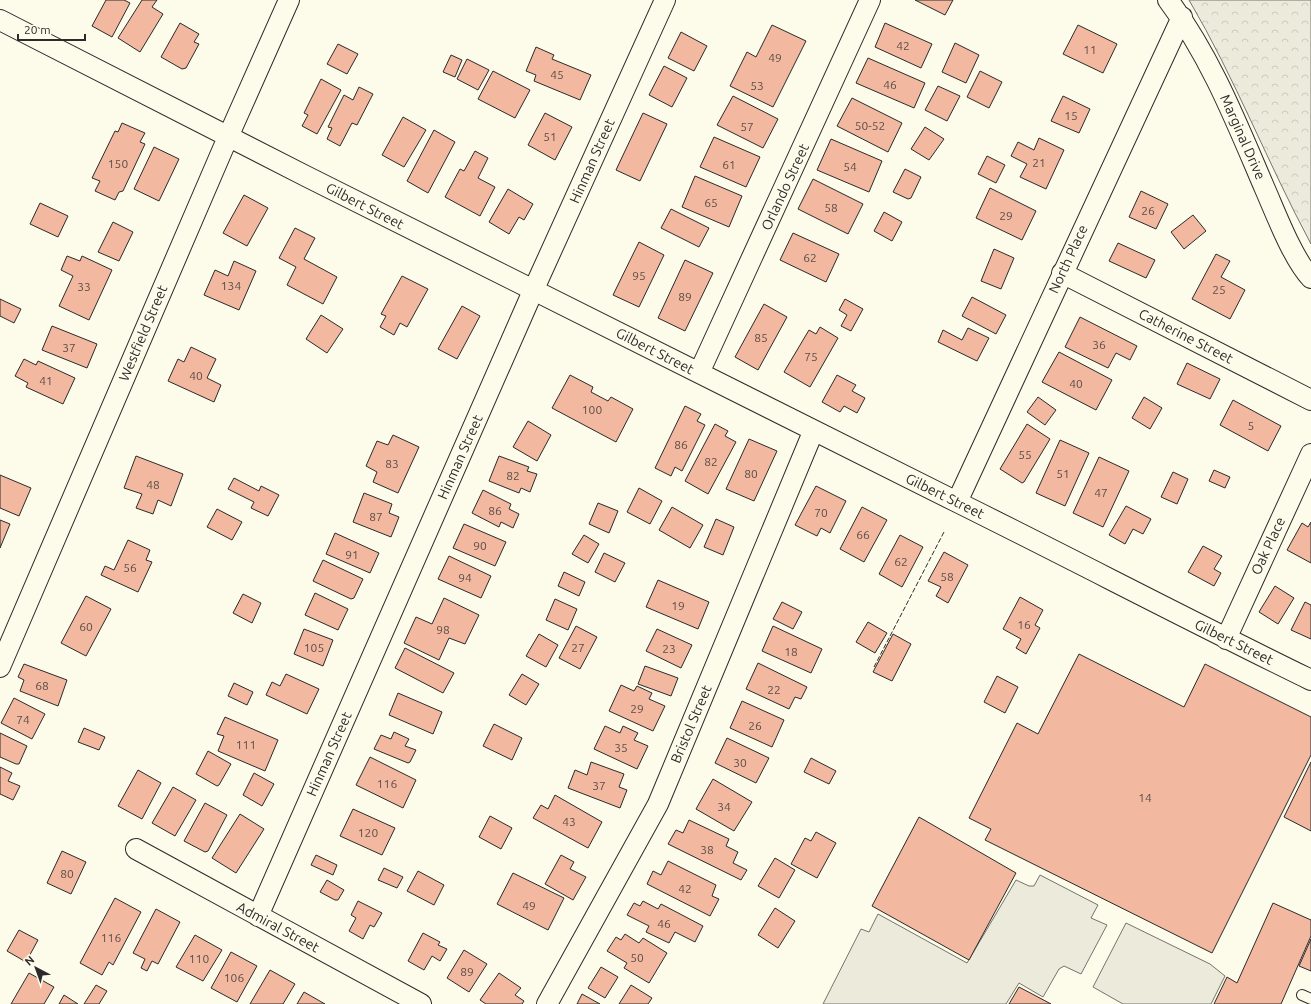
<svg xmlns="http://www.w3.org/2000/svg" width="1311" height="1004" font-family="Ubuntu,sans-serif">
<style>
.park{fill:url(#park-crowns);stroke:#74746e}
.parking{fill:#eceadb;stroke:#74746e}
.building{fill:#f2b8a0;stroke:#2b2b2b}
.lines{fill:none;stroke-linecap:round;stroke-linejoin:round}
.service-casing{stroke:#2b2b2b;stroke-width:12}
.minor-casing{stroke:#2b2b2b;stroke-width:22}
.service{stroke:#fdfbea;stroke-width:10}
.minor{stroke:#fdfbea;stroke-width:20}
.fence{stroke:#2b2b2b;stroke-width:1;stroke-dasharray:5 2;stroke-linecap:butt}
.labels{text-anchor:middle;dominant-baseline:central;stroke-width:3;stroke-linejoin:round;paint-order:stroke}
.number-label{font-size:12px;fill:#5d4e48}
.street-label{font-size:14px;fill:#2b2b2b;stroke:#fdfbea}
</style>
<defs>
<pattern id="park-crowns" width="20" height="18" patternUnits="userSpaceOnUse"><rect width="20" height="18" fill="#ecebdb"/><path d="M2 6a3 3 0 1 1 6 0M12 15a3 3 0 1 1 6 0" fill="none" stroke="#cbcabc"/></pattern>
</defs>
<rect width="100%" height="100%" fill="#fdfbea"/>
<path class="park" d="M1189,0h122v244c-43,-80 -76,-166 -122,-244z"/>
<path class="parking" d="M1040,875l58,30 -7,13 16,7 -26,49 -17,-8 -5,3 -16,28 -24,-14 -13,21h-183l38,-75 8,3 9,-18 89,49 49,-83 13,6h5z
M1126,923l84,41 15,12 -14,28h-88l-30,-17z"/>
<path class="building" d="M106,0h18l6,3 -18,34 -20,-11z
M142,0h15l-5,7 11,7 -23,38 -22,-14z
M915,0h38l-8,15z
M180,23l19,11 -5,8 5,2 -13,24 -4,1 -21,-12z
M885,23l47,21 -11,24 -46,-21z
M772,25l34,16 -33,66 -43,-21 17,-34 9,5z
M1078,25l39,19 -14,29 -40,-19z
M681,32l26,14 -13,25 -26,-13z
M955,43l24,12 -13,28 -24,-11z
M338,44l20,10 -11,20 -20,-10z
M536,47l18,8 -2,4 39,16 -11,25 -46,-19 2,-6 -10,-4z
M451,55l11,5 -7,17 -12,-5z
M868,58l57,25 -11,25 -58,-25z
M467,59l22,11 -11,20 -21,-11z
M664,66l23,12 -15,29 -23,-12z
M493,71l37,19 -15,28 -37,-19z
M980,71l22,11 -13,26 -22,-11z
M321,79l20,11 -24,44 -15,-8 6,-11 -4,-2z
M938,86l22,10 -13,25 -22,-11z
M359,87l14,7 -16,31 -5,-2 -12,23 -13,-7 5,-11 -4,-1 16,-32 9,5z
M733,96l45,23 -15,29 -46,-23z
M1063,96l27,13 -11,24 -28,-12z
M852,98l50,25 -14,29 -51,-26z
M545,113l27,14 -17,33 -27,-15z
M643,113l24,11 -27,57 -24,-11z
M403,117l23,13 -22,37 -22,-12z
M122,123l23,10 -5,9 5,2 -22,47 -4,1 -4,8 -20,-9 5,-10 -8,-3 23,-47 3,1z
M925,127l19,12 -15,21 -18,-11z
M434,130l21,12 -27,51 -21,-12z
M714,137l46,20 -14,30 -46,-20z
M1039,138l25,12 -18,39 -26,-12 7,-13 -16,-8 7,-14 16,8z
M831,139l51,22 -13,31 -52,-22z
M154,147l25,12 -20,42 -25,-12z
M475,151l13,7 -10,20 17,9 -15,29 -35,-19 15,-28 4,2z
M987,156l18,9 -9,18 -18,-9z
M905,169l16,8 -10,21 -3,1 -15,-7z
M695,176l47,20 -13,31 -47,-20z
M813,179l50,25 -15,30 -50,-25z
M990,188l46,23 -14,29 -46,-22z
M508,189l25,15 -9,16 -5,-3 -10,17 -20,-12z
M1141,191l27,13 -12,25 -27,-12z
M244,195l24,13 -21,38 -24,-13z
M40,203l28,13 -10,21 -28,-13z
M671,209l38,19 -10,19 -38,-19z
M884,212l18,10 -10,19 -18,-10z
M1193,215l13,16 -22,18 -13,-17z
M113,222l20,10 -14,29 -21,-9z
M295,228l20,10 -11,21 33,18 -14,27 -36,-19 9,-18 -17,-9z
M793,233l46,21 -13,28 -46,-22z
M639,242l25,13 -25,52 -26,-12z
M1118,243l37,17 -9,18 -37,-17z
M994,249l20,9 -13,31 -20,-8z
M1216,254l14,7 -9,16 24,13 -15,29 -38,-20z
M67,256l13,5 2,-5 30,14 -23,50 -30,-14 14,-30 -12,-6z
M685,260l28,13 -28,58 -27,-13z
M234,261l22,10 -17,39 -35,-15 11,-25 13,6z
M402,276l26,13 -21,38 -7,-4 -6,12 -14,-8 6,-11 -5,-2z
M972,297l34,18 -10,19 -34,-18z
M0,299l21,10 -7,14 -14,-7z
M845,299l18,10 -12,22 -10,-5 6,-11 -8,-5z
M764,304l23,13 -29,53 -23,-13z
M462,306l18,10 -23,43 -19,-10z
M321,315l22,14 -16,24 -21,-14z
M1080,317l57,29 -7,14 -14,-7 -8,15 -43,-21z
M52,326l45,18 -10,24 -45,-18z
M820,327l18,11 -28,49 -26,-15 25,-42 7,4z
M968,328l21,10 -12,23 -39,-19 5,-12 19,10z
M191,347l25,12 -9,19 14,7 -7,17 -46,-21 10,-22 6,3z
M1059,352l53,28 -16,30 -54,-28z
M24,359l12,6 2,-4 37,17 -12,26 -37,-17 2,-4 -13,-7z
M1187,363l33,16 -10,20 -33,-15z
M570,375l23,12 -2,5 17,9 3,-4 22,12 -17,33 -64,-34z
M837,375l19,10 -4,6 13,7 -8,15 -13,-7 -4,6 -18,-10z
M1038,397l18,13 -11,15 -18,-13z
M1144,397l18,11 -12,21 -18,-11z
M1233,400l48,26 -13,25 -48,-26z
M685,406l16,8 -4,7 8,4 -23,46 -7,-4 -4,9 -16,-8z
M528,421l23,14 -14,26 -24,-14z
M715,424l13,7 -3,5 11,6 -28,52 -23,-13z
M1027,424l23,15 -26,43 -2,1 -22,-14z
M393,435l26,12 -21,46 -25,-11 4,-10 -11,-6 11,-25 11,4z
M749,439l28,12 -23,50 -28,-12z
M1060,440l29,13 -24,53 -29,-13z
M136,456l47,18 -12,32 -13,-6 -5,14 -17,-6 6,-14 -18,-6z
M499,456l30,11 -2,4 10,3 -7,18 -9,-4 -2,5 -30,-12z
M1099,457l30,14 -26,56 -30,-14z
M1214,470l16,7 -5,11 -16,-7z
M1173,472l15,7 -11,25 -16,-7z
M0,475l31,13 -12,28 -19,-8z
M234,478l25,13 2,-5 18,9 -11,21 -17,-8 3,-6 -26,-13z
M816,486l30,15 -16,32 -9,-5 -4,8 -22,-11z
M639,488l23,13 -12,23 -23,-12z
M483,490l28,14 -2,5 10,5 -6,14 -12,-6 -2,5 -27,-14z
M364,493l28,11 -3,9 10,4 -8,20 -38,-15z
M598,503l20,8 -9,22 -20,-9z
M1126,506l25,13 -8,15 -10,-5 -8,15 -16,-9z
M672,507l31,18 -13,23 -31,-18z
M862,507l25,13 -23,42 -24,-13z
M217,509l25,13 -10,18 -25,-13z
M716,519l18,8 -11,28 -19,-8z
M0,520l10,4 -10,24z
M1311,522v41l-24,-13 15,-27 6,4z
M464,524l42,18 -11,24 -42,-18z
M335,533l44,20 -9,20 -44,-19z
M584,535l15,9 -11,19 -16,-9z
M900,535l23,12 -21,40 -23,-13z
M128,540l22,10 -4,10 6,2 -14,30 -37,-17 4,-9 9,4z
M1203,546l19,10 -8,13 7,4 -7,13 -26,-14z
M944,552l24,13 -20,38 -12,-7 5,-9 -13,-6z
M604,553l21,10 -10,19 -20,-10z
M449,556l42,20 -10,22 -43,-19z
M323,560l40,19 -9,19 -3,1 -38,-18z
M564,572l21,10 -6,14 -21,-10z
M658,580l51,22 -11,27 -52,-22z
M1275,586l19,12 -16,26 -19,-12z
M315,593l33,16 -10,21 -33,-15z
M243,594l18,9 -9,20 -19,-10z
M86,596l25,13 -25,47 -25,-13z
M1020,597l23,13 -8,15 5,3 -14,26 -10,-6 5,-9 -18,-10z
M444,598l35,17 -14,29 -16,-6 -10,22 -35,-17 12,-26 16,7z
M555,599l22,10 -9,21 -22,-10z
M782,602l20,10 -9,17 -20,-10z
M1305,602l6,3v34l-20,-9z
M868,622l19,11 -12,20 -19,-11z
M576,626l21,11 -17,32 -21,-11z
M773,626l49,23 -11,24 -49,-22z
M304,629l29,11 -10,26 -29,-12z
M657,629l35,16 -11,23 -35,-17z
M539,634l19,11 -12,22 -20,-11z
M893,634l18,10 -19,37 -19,-9z
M405,648l49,25 -11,20 -48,-25z
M1079,654l105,53 21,-43 106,53v38l-99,198 -227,-113 6,-11 -22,-11 48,-95 21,11z
M758,663l49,24 -6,12 -6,-2 -6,12 -43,-20z
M24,664l43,16 -9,26 -38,-15 4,-11 -6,-3z
M645,666l33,12 -7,18 -33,-12z
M286,674l33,15 -12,25 -41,-19 6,-13 8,4z
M522,674l17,10 -13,21 -17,-10z
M997,676l21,11 -13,26 -21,-11z
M234,683l19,9 -6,13 -19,-9z
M621,685l13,6 3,-5 15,7 -3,6 16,7 -12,25 -44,-20z
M398,693l44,19 -9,22 -44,-19z
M14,698l31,16 -13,25 -31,-16z
M742,701l42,19 -12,27 -42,-19z
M225,717l53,23 -13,31 -47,-20 6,-15 -7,-2z
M494,724l28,14 -10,22 -29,-14z
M605,726l15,7 3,-7 15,7 -4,7 14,6 -11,23 -43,-20z
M84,728l21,9 -6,13 -21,-8z
M394,732l15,7 -4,7 11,4 -6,12 -2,1 -34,-14 7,-14 10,4z
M0,733l27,13 -8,18h-3l-16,-7z
M727,738l42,20 -13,25 -41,-20z
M208,751l23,13 -12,21 -2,1 -21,-12z
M370,757l46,23 -13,28 -47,-23z
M811,758l25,13 -7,13 -25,-12z
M591,762l33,12 -5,13 8,3 -7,18 -52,-20 7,-18 12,5z
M1311,762v69l-27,-14z
M0,767l12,6 -4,8 12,5 -7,14 -13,-6z
M138,770l23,13 -19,36 -24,-13z
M254,773l20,11 -12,22 -19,-11z
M713,779l39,23 -18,29 -38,-22z
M173,787l23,13 -21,36 -23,-13z
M555,795l47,27 -14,26 -55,-30 8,-13 7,4z
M205,803l22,12 -19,36 -3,1 -21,-11z
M353,809l42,19 -13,27 -42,-19z
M240,814l24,15 -28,44 -24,-15z
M490,816l22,12 -11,21 -22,-12z
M919,817l97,56 -47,87 -97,-54z
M689,820l40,19 -3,7 12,6 -5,11 14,7 -6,10 -73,-36 8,-14 7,3z
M816,832l20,11 -19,35 -26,-14 14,-26 6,3z
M62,851l24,11 -15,32 -24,-11z
M316,855l21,10 -4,10 -22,-10z
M561,855l13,7 -4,7 16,8 -13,23 -28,-16z
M775,858l20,12 -16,28 -21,-12z
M668,861l48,24 -4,11 7,3 -9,17 -63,-32 6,-13 8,4z
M384,868l19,9 -6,11 -19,-8z
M418,871l26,14 -10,20 -27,-14z
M513,873l51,25 -16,32 -51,-26z
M327,880l17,10 -6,10h-3l-15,-8z
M115,898l26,14 -28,53 -4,-3 -7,13 -22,-12z
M358,901l24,12 -8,14 -4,-2 -7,14 -14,-8 7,-13 -5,-3z
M643,901l15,8 3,-5 42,22 -8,16 -20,-10 -6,11 -23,-11 3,-6 -22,-11 7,-12 6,3z
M1273,903l38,17v16l-30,68h-67l13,-27 10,6z
M775,908l20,13 -17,27 -20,-13z
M156,909l24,13 -22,42 -6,-3 -5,10 -6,-3 4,-9 -12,-6z
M19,930l19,10 -12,22 -19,-11z
M423,933l17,9 -2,3 9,4 -7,12 -8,-5 -8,14 -16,-9z
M625,934l14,9 4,-5 24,15 -18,30 -25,-15 3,-5 -20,-12 9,-14 5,3z
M195,935l27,15 -19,31 -27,-14z
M1311,939v32l-12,-5z
M464,950l23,14 -18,28 -22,-14z
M231,952l26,14 -20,36 -26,-14z
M601,967l17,10 -13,21 -17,-10z
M270,970l25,14 -12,20h-33z
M29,973l25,14 -10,17h-33z
M499,973l22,15 -6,7 9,6 -2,3h-36l-6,-4z
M96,985l11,6 -8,13h-15z
M631,985l21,13 -4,6h-29z
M1019,987l17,9 15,8h-42z
M304,992l21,12h-28z
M582,994l18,10h-23z
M64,995l14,9h-19z"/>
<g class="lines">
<defs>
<path id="service" d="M1302,995l9,4"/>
<path id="minor" d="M1168,0c43,57 69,124 97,189 11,25 28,70 46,89
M0,20c317,163 636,323 955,481 119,59 237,121 356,179
M1062,273l249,127
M699,373l171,-373
M957,502l225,-485
M1226,639l85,-185
M0,667l228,-530 61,-137
M136,849l285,155
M258,916l275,-625 132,-291
M547,1004l111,-200 155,-372"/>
</defs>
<use href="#service" class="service-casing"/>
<use href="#minor" class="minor-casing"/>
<use href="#service" class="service"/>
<use href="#minor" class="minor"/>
<path class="fence" d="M874,667l70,-135"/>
</g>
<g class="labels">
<g class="number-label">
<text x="903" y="45">42</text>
<text x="1090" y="49">11</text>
<text x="775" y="57">49</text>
<text x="557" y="74">45</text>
<text x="890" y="84">46</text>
<text x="757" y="85">53</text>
<text x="1071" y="115">15</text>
<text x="870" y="125">50-52</text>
<text x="747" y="126">57</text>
<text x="550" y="136">51</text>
<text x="1039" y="162">21</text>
<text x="118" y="163">150</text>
<text x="729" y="164">61</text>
<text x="850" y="166">54</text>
<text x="711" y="202">65</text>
<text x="831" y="207">58</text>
<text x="1148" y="210">26</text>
<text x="1006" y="215">29</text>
<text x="810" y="257">62</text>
<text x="639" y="275">95</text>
<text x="231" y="285">134</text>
<text x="84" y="286">33</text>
<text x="1219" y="289">25</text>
<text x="685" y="296">89</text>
<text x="761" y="337">85</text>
<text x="1099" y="344">36</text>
<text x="69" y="347">37</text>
<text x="811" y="356">75</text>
<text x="196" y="375">40</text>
<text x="46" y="380">41</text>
<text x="1076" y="383">40</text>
<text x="592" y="409">100</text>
<text x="1251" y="425">5</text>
<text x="681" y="444">86</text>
<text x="1025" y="454">55</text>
<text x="711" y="461">82</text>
<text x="392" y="463">83</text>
<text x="751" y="473">80</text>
<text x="1063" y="473">51</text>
<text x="513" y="475">82</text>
<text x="153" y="484">48</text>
<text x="1101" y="492">47</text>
<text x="495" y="510">86</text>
<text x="821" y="512">70</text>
<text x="376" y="516">87</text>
<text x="863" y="534">66</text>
<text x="480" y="545">90</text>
<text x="352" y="554">91</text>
<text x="901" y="561">62</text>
<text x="130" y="567">56</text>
<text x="947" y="576">58</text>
<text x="465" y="577">94</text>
<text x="678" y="605">19</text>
<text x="1024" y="624">16</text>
<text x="86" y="626">60</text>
<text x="443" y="629">98</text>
<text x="314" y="647">105</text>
<text x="578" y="647">27</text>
<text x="669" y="648">23</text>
<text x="791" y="651">18</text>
<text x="42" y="685">68</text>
<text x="774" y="689">22</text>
<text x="637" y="708">29</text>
<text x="23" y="719">74</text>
<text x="755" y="725">26</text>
<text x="246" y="744">111</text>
<text x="621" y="747">35</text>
<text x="740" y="762">30</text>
<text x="387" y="783">116</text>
<text x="599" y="785">37</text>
<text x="1145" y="797">14</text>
<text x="724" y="806">34</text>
<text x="569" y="821">43</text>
<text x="368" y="832">120</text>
<text x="707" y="849">38</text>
<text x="67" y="873">80</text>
<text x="685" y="888">42</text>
<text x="529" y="905">49</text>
<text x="664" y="923">46</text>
<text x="111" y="937">116</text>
<text x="637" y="957">50</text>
<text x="199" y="958">110</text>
<text x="467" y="971">89</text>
<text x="234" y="977">106</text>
</g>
<g class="street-label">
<text transform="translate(1243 137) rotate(66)">Marginal Drive</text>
<text transform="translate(592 161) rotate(-66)">Hinman Street</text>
<text transform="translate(785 187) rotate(-65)">Orlando Street</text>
<text transform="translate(365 206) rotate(27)">Gilbert Street</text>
<text transform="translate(1068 259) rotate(-65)">North Place</text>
<text transform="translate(143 333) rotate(-67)">Westfield Street</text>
<text transform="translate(1186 336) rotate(27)">Catherine Street</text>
<text transform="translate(655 351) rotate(27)">Gilbert Street</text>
<text transform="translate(460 457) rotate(-66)">Hinman Street</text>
<text transform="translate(945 496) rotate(26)">Gilbert Street</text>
<text transform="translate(1268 546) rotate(-65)">Oak Place</text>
<text transform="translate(1234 642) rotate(26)">Gilbert Street</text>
<text transform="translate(691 724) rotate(-67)">Bristol Street</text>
<text transform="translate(329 754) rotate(-66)">Hinman Street</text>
<text transform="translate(278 927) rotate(28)">Admiral Street</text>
</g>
</g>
<g transform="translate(36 968) rotate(319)" stroke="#fdfbea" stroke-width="3" paint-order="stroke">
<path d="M0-3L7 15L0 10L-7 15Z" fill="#2b2b2b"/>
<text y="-6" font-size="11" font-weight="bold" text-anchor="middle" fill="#2b2b2b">N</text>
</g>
<path d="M18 34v6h67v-6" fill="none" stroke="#2b2b2b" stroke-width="2"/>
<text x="24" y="34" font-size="12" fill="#2b2b2b" stroke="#fdfbea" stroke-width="3" paint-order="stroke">20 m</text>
</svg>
